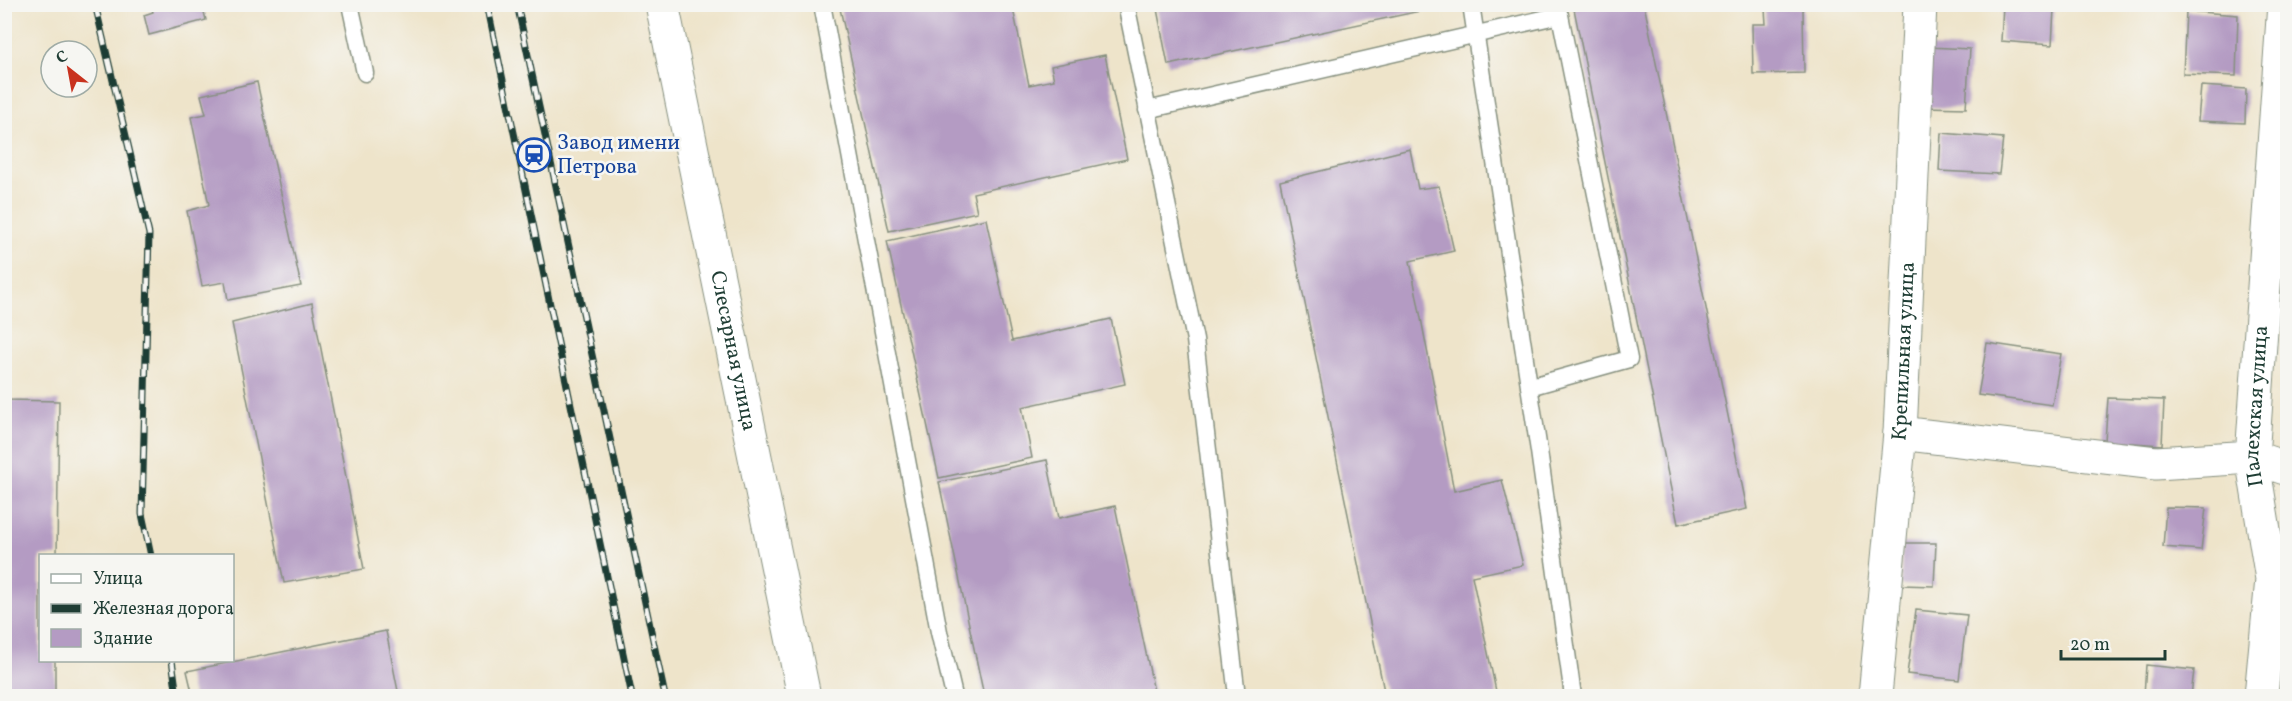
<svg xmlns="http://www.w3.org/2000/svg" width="2292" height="701" font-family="Vollkorn,serif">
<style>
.building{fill:#b49bc3}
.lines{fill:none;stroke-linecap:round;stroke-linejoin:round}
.lane-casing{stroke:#86907f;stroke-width:19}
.street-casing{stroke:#86907f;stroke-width:35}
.lane{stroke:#fff;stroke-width:16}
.street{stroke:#fff;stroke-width:33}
.rail-casing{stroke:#1f3d34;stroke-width:7}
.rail{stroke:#f6f6f2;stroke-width:4.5;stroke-dasharray:14;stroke-linecap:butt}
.labels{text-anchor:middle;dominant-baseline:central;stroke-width:5;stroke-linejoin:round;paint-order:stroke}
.transit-label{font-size:21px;fill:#164399;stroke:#f6f6f2;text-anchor:start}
.street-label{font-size:21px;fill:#1f3d34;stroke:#f6f6f2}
</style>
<rect width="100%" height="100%" fill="#f6f6f2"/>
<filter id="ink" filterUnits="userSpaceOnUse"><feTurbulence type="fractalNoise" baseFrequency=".0167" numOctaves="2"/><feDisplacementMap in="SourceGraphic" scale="12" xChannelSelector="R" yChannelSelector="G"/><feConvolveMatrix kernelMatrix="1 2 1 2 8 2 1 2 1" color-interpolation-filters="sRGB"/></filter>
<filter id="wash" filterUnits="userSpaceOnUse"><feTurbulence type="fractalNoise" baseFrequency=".008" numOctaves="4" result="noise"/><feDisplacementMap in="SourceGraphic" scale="24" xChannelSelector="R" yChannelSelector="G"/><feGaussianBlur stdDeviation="1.35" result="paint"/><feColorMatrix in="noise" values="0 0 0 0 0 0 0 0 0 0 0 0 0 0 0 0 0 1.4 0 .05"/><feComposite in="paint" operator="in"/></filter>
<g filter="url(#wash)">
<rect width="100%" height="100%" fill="#eee4ca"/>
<g id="blocks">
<path class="building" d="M151,4h51l4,16 -57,15 -5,-20 9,-3z
M839,4h173l17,81 25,-5 -3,-14 54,-11 22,104 -154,34 4,19 -88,19z
M1156,4h292v1l-280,60z
M1573,4h71l103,505 -69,15z
M2003,5l51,4 -2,36 -51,-4z
M1803,8l1,65 -51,1 -1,-50h14l-1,-15z
M2186,11l52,4 -2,61 -53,-2z
M1928,47l42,2 -4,59 -41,-1z
M257,82l44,204 -73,14 -3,-18 -23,4 -15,-75 22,-6 -18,-88 15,-3 -5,-19z
M2201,86l45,3 -1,34 -47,-2z
M1941,133l62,5 -4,36 -60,-3z
M1410,149l8,40 21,-3 15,65 -44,10 44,230 48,-11 21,85 -51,11 25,120h-112l-105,-515z
M986,219l26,122 99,-22 14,65 -103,23 10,51 -93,20 -52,-237z
M312,303l52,266 -80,14 -52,-260z
M4,342h4l-1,58 52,1 -2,155h-17v104h15v36h-51z
M1987,343l74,11 -9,51 -74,-10z
M2108,398l56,2 -2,45 -57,-4z
M1047,460l12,58 56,-12 40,190h-171l-45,-214z
M2166,507l40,1 -5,42 -38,-3z
M1902,543h34l-2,43 -33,-1z
M1916,610l51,5 -8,65 -52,-6z
M386,631l13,65h-206l-6,-25z
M2146,665l48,5 -3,26h-47z"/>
</g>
</g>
<g filter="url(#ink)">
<use href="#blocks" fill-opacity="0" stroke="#86907f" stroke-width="1.5"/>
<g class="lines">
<defs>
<path id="lane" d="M350,4l15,69
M822,4l117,628 15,64
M1126,4l69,336 42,356
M1471,4l68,447 34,245
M1147,110l413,-95 69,344 -100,28"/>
<g id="street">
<path id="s1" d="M662,4l142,692"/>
<path d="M1900,433l256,30 96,-6 36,12"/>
<path id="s2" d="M1875,696l25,-263 20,-429"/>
<path id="s3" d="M2261,696l11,-117 -20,-122 32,-453"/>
</g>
</defs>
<use href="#lane" class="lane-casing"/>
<use href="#street" class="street-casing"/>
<use href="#lane" class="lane"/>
<use href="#street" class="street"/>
<defs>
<path id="rail" d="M95,4l54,230 -7,280 9,42
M487,4l145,692
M517,4l148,692
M172,660l5,36"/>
</defs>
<use href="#rail" class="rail-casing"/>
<use href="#rail" class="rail"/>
</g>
</g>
<defs>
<symbol id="station-ring" viewBox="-11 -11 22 22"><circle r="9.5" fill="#f6f6f2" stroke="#1a4fb4" stroke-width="1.5"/><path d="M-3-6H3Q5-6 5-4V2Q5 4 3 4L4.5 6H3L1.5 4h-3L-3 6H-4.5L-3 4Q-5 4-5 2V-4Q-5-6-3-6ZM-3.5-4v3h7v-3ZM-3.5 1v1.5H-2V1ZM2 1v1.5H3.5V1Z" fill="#1a4fb4"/></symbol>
</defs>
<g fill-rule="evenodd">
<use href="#station-ring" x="515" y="136" width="38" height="38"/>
</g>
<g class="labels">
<g class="transit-label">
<text x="557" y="143">Завод имени<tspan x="557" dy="24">Петрова</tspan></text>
</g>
<g class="street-label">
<text stroke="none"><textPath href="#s1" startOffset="354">Слесарная улица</textPath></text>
<text stroke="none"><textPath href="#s2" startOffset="346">Крепильная улица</textPath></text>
<text stroke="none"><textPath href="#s3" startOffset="292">Палехская улица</textPath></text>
</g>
</g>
<rect width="2292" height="701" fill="none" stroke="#f6f6f2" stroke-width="24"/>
<rect x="39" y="554" width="195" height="108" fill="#f6f6f2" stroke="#a0aca6" stroke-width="1.5"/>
<rect x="51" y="574" width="30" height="9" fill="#ffffff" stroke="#a0aca6" stroke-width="1.5"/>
<text x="93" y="584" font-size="18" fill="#1f3d34">Улица</text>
<rect x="51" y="604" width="30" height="9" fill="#1f3d34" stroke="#a0aca6" stroke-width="1.5"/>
<text x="93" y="614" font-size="18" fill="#1f3d34">Железная дорога</text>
<rect x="51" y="629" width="30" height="18" fill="#b49bc3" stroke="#a0aca6" stroke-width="1.5"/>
<text x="93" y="644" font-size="18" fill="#1f3d34">Здание</text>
<g transform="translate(69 69) rotate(329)"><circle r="28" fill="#f6f6f2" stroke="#a0aca6" stroke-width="1.5"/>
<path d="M0-4.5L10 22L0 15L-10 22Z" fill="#c8321e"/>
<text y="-9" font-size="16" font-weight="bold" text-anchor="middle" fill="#1f3d34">С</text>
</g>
<path d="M2061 650v9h104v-9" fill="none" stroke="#1f3d34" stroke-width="3"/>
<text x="2070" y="650" font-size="18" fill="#1f3d34" stroke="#f6f6f2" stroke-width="4.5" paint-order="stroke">20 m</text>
</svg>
